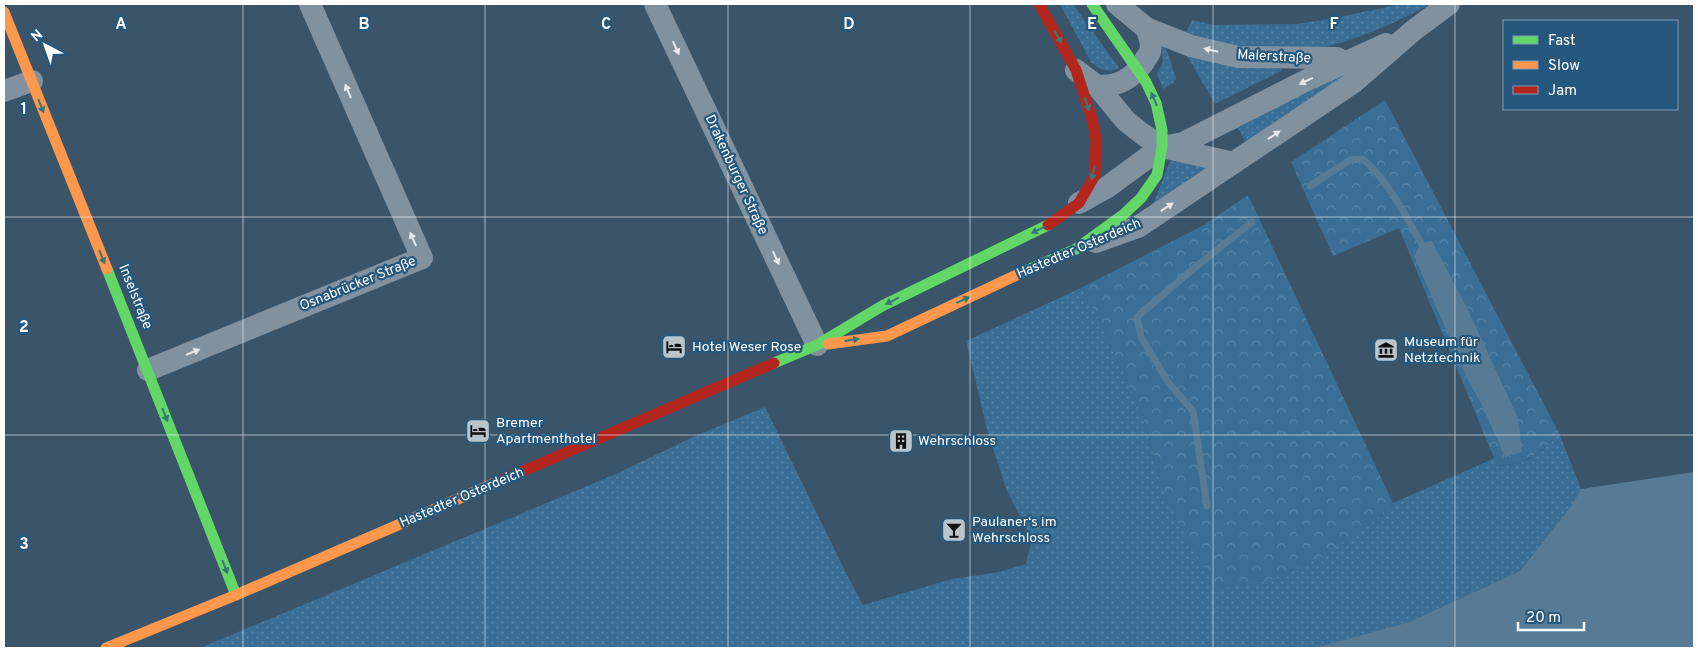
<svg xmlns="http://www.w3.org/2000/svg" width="1698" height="652" font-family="Overpass,sans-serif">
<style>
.green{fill:url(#green-dots)}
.forest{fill:url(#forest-crowns)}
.water{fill:#587b95}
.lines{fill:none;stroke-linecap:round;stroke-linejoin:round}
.stream{stroke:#587b95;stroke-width:7}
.street{stroke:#8091a0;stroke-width:22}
.fast{stroke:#63d668;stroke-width:11}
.slow{stroke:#ff974d;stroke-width:11}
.jam{stroke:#b3261e;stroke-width:11}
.oneway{fill:#357878}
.oneway2{fill:#e6e9ec}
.grid{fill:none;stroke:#fff;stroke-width:1;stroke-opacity:0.55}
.labels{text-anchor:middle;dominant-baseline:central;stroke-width:4.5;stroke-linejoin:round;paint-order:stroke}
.street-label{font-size:14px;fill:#fff;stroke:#26587e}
.poi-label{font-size:14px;fill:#fff;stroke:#26587e;text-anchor:start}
.grid-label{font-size:16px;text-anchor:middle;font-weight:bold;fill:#fff;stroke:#26587e;stroke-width:4.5;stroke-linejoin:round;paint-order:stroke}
</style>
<defs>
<pattern id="green-dots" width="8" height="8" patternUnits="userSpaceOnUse" patternTransform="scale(1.25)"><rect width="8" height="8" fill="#3a6e94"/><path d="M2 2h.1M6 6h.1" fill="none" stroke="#5884a4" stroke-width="1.8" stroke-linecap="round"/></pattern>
<pattern id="forest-crowns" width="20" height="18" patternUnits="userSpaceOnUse" patternTransform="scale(1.25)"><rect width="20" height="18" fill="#3a6e94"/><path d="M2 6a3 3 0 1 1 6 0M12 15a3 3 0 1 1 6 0" fill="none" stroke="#5884a4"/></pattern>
</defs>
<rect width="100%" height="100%" fill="#3a556a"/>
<path class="green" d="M1060,4h13l46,64c-11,5 -19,2 -28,-6z
M1402,4h29c-33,17 -66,33 -102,42 -48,11 -98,1 -143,-13l6,-13 21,5 84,-1 32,-5z
M1165,45l11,33 -3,5 -10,6 -6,-15 6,-12 -1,-16z
M1185,52l71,15 26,2 -1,2 -66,33z
M1359,65l-113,78 -8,-15 -7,3 -2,-3z
M1170,161l47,2 -66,47z
M1081,288l19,33 43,96 25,88 198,23 27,-25 102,-45 3,7c29,2 42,-13 61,-32l22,56 -10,17 -51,65 -111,51 -95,26h-1114l416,-174 77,-37 72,-30 80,164 18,34 89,-26 47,-7 27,-8 6,-24 -25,-49 -19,-58 -22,-92z"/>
<path class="forest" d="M1385,100l174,333c-19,19 -32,33 -61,32l-7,-14 -92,-223 -66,28 -42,-94z
M1248,195l145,308 -27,25 -49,31 -50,22 -51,8 -48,-84 -25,-88 -43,-96 -19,-33 123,-63z"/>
<path class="water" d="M1432,241l35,67 51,110 4,34 -17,5 -23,-52 -13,-23 -55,-126 7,-13z
M1694,472v176h-380l95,-26 111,-51 51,-65 10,-17z"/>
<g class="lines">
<path class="stream" d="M1310,186l40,-26 13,-1c26,23 41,54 58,84
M1207,506l-14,-95 -25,-29 -27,-45 -4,-20 56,-48 59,-47"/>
<path class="street" d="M655,4l162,341
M1117,4l29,24 45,18 47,11 99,1 8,5
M1076,70l21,16 29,35 15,12 21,14 72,16
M1097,86c21,1 35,-7 47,-24 1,-3 5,-7 6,-10 2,-7 -1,-17 -4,-24
M4,91l28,-10
M1079,203l27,-15 56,-41 21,-4 124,-63 79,-36
M1096,242l42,-15 216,-145 60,-52 35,-26
M148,370l274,-112 -112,-254"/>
<path class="fast" d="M107,269l129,326
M1021,273l55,-24 47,-34 18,-17 16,-23 5,-28v-17l-6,-27 -10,-21 -54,-78
M774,363l43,-18 65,-39 166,-81"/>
<path class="slow" d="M4,12l103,257
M828,344l59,-8 134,-63
M106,648l130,-53 259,-112"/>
<path class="jam" d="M1039,4l37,66 16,49 4,20 -1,36 -16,28 -31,22
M495,483l279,-120"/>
</g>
<defs><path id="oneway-solid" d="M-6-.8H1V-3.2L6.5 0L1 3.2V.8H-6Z" transform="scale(1.25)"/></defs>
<g class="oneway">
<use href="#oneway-solid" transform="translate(1058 37) rotate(61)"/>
<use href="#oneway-solid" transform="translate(1154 99) rotate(-113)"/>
<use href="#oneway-solid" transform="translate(1087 104) rotate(72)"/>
<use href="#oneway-solid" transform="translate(41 106) rotate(68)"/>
<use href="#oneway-solid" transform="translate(1093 173) rotate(103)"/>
<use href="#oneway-solid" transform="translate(1038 230) rotate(154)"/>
<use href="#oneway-solid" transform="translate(102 257) rotate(68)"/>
<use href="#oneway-solid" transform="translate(963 300) rotate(-25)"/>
<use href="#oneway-solid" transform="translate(892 301) rotate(154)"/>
<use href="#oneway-solid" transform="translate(852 340) rotate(-8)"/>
<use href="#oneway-solid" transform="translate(165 415) rotate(69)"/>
<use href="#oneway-solid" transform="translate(225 567) rotate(69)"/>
</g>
<g class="oneway2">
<use href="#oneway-solid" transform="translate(676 48) rotate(65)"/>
<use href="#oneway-solid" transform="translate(1211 50) rotate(-167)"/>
<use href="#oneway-solid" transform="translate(1306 81) rotate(155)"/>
<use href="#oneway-solid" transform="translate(348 91) rotate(-114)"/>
<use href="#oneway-solid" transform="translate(1274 135) rotate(-34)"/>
<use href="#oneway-solid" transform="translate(1167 207) rotate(-33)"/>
<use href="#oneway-solid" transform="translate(413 239) rotate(-114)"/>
<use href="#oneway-solid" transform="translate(776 258) rotate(65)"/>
<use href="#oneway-solid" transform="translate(193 352) rotate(-22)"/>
</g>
<path class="grid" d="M243,4v644M485,4v644M728,4v644M970,4v644M1213,4v644M1455,4v644M4,217h1690M4,435h1690"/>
<defs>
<symbol id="hotel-square" viewBox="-11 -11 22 22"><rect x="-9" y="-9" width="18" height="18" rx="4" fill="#bac4cb" stroke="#26587e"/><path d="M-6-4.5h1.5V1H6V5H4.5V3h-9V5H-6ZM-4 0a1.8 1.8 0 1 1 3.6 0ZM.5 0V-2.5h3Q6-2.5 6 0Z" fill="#111"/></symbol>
<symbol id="museum-square" viewBox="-11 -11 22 22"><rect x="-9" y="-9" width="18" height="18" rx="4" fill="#bac4cb" stroke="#26587e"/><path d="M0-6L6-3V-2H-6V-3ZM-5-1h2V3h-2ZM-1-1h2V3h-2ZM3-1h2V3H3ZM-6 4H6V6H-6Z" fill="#111"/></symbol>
<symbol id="building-square" viewBox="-11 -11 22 22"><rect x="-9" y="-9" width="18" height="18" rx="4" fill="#bac4cb" stroke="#26587e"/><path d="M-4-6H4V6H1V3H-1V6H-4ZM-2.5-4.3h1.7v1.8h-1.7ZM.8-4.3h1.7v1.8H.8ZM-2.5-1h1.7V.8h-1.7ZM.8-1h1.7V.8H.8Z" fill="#111"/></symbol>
<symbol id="bar-square" viewBox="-11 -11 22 22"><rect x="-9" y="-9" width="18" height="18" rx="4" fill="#bac4cb" stroke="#26587e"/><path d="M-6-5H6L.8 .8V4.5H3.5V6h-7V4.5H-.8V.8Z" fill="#111"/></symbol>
</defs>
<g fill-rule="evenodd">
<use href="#hotel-square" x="660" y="333" width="28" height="28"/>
<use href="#museum-square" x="1372" y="336" width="28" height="28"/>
<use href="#hotel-square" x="464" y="417" width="28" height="28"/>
<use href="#building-square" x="887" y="427" width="28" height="28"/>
<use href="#bar-square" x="940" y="516" width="28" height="28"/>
</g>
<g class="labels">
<g class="street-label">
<text transform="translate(1274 57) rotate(3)">Malerstraße</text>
<text transform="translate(736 175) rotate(65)">Drakenburger Straße</text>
<text transform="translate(1079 249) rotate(-23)">Hastedter Osterdeich</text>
<text transform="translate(358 284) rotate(-22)">Osnabrücker Straße</text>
<text transform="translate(135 297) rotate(68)">Inselstraße</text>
<text transform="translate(462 498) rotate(-23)">Hastedter Osterdeich</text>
</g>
<g class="poi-label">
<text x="1404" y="342">Museum für<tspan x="1404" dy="16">Netztechnik</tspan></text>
<text x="692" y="347">Hotel Weser Rose</text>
<text x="496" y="423">Bremer<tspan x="496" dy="16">Apartmenthotel</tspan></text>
<text x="918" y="441">Wehrschloss</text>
<text x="972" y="522">Paulaner‘s im<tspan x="972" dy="16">Wehrschloss</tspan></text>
</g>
</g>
<g class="grid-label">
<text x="121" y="29">A</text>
<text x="364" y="29">B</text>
<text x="606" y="29">C</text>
<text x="849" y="29">D</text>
<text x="1092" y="29">E</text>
<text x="1334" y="29">F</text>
<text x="24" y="114">1</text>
<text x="24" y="332">2</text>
<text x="24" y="549">3</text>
</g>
<rect width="1698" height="652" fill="none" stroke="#ffffff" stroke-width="10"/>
<rect x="1503" y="20" width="175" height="90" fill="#26587e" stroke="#7d9bb2"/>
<rect x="1513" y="36" width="25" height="8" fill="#63d668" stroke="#7d9bb2"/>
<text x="1548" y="45" font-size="15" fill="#ffffff">Fast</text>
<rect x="1513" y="61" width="25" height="8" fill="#ff974d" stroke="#7d9bb2"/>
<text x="1548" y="70" font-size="15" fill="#ffffff">Slow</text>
<rect x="1513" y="86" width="25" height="8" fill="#b3261e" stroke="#7d9bb2"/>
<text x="1548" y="95" font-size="15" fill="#ffffff">Jam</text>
<g transform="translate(45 45) rotate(319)" stroke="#26587e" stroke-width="4" paint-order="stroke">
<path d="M0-4L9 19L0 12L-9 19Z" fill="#ffffff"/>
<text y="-8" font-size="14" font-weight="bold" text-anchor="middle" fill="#ffffff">N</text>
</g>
<path d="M1518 622v8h66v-8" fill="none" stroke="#ffffff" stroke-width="2.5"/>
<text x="1526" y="622" font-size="15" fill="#ffffff" stroke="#26587e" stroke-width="4" paint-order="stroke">20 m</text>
</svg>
